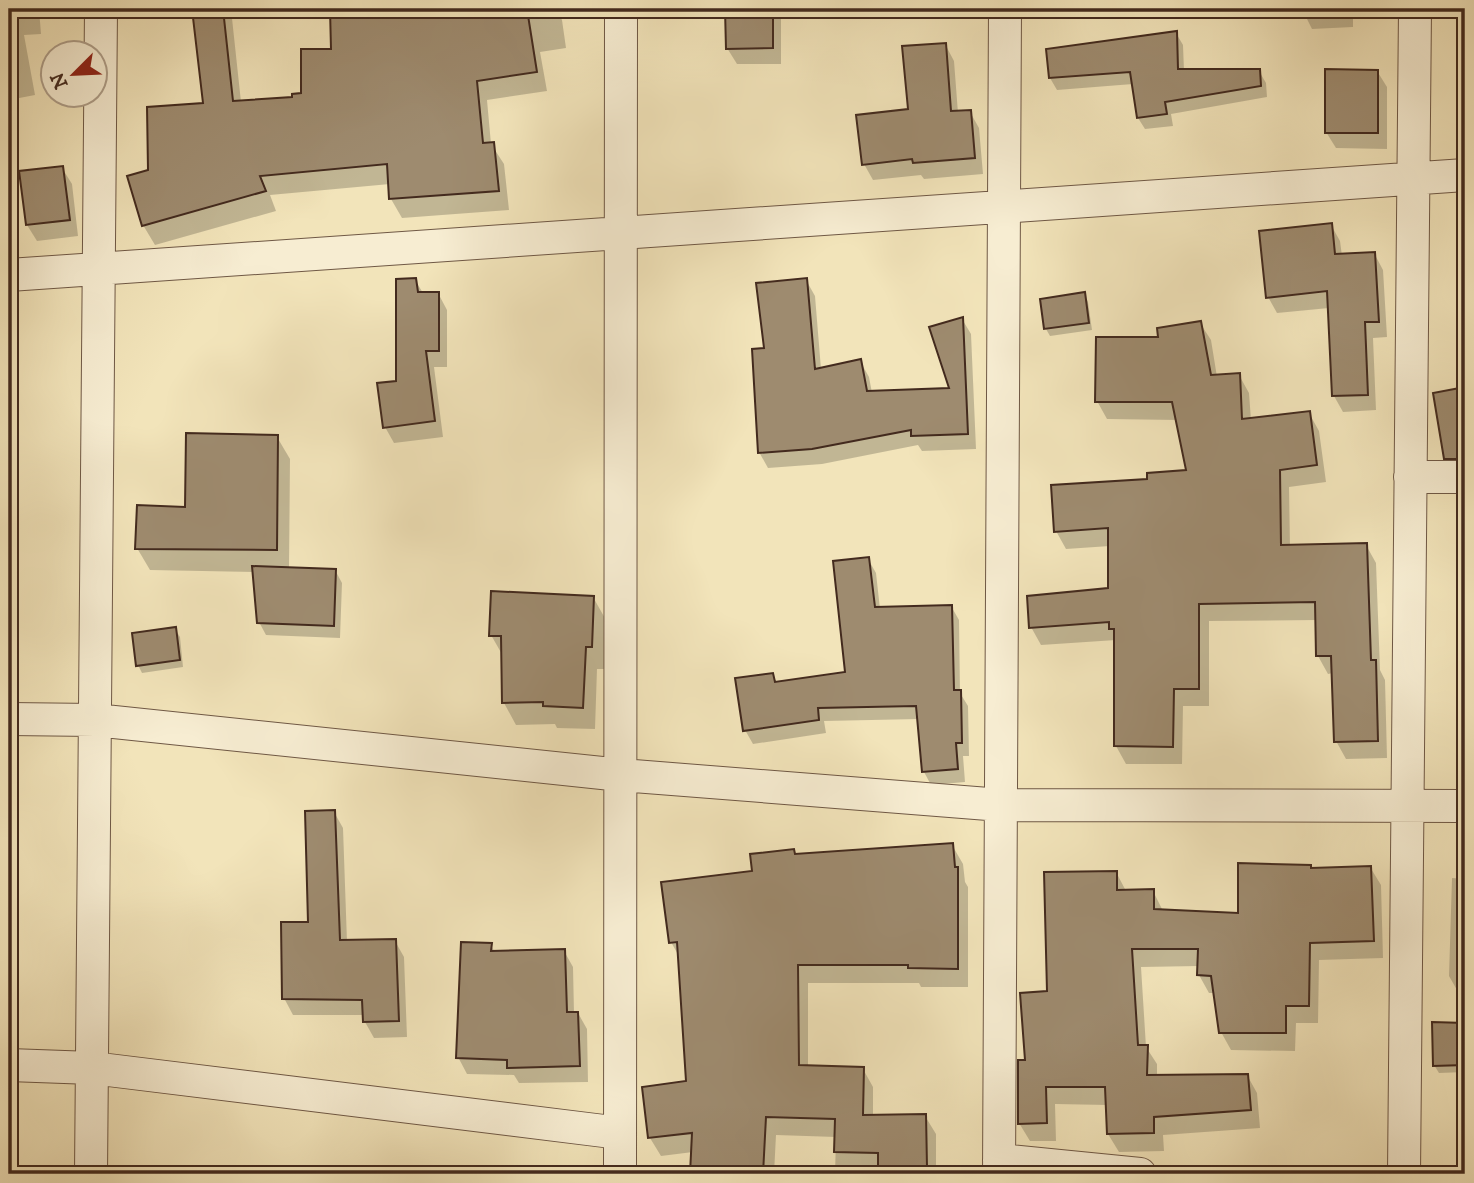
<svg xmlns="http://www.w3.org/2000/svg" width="1474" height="1183" font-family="'IM FELL DW Pica',serif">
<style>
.shadow{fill:#0003}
.building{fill:#9e8b6f;stroke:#432a1e;stroke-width:2}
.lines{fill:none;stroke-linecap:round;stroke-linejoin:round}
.minor-casing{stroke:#6f5845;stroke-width:34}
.minor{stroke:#f7edd2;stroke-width:32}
</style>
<rect width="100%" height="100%" fill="#f2e4ba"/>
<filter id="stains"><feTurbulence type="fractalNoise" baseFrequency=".00286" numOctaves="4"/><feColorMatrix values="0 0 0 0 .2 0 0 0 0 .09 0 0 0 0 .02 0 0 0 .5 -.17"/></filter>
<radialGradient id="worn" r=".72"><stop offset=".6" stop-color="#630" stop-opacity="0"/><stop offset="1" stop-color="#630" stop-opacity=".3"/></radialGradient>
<path class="shadow" d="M9,9h30l2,25 -17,1 11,60 -26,5z
M194,9h37l10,93 53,-4 9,-3 30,-45 -2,-41h225l6,11 4,28 -26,4 7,39 -60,9 4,44 13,20 5,46 -107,8 -11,-19 -1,-15 -120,11 6,16 -121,34 -12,-20 6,-53 56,-67z
M727,9h54v55h-44l-10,-16z
M1304,9h49v18l-41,2 -8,-16z
M1176,33l7,12 1,26h75l7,12 1,14 -96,17 2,12 -28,3 -7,-11 -5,-34 -76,6 -7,-12 -2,-27z
M945,44l9,17 4,52 12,-1 9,16 4,46 -59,5 -3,-4 -48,5 -9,-16 46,-54z
M1377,71l10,16v62l-51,-1 -10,-16z
M62,168l10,16 6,52 -41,5 -10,-16z
M1331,225l9,16 2,15 32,-3 9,17 4,67 -14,1 3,72 -33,2 -9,-16 -5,-88 -52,5 -9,-16z
M415,280l8,13h15l9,17v57h-13l9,70 -49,6 -9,-16 13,-45z
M806,280l9,16 6,73 39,-8 9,16 3,16 79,-3 11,-71 9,15 5,115 -54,2 -4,-6 -96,19 -54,4 -9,-16 6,-102z
M1084,294l4,8 4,28 -42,6 -4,-7 -4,-28z
M1200,323l11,17 6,37 22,-2 10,18 2,27 58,-7 10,18 7,51 -37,5 1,60 76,-2 10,18 4,107 5,10 2,78 -41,1 -10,-18 -3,-68 -5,1 -10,-18 -1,-36 -108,1v85h-26l-1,58h-56l-10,-18v-106l-75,5 -10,-18 79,-37v-44l-44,3 -10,-18 93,-51 39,-8 -10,-52 -71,-1 -10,-18 63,-62z
M1464,389l1,77 -11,1 -9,-16z
M277,437l13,22 -1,110 46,1 7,13 -2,55 -74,-3 -7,-13 -5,-50 -104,-2 -13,-22z
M868,559l8,14 4,36 71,-3 8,14 1,73 8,13 1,50h-6l2,26 -34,3 -7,-13 -5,-53 -95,2 2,12 -73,11 -8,-14 27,-56 5,9 70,-9z
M593,597l13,23 -2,49h-7l-2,60 -38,-1 -2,-4 -39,1 -12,-22 -1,-47 -12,-21z
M175,629l5,8 3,30 -41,6 -4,-8z
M334,812l9,16 4,114 48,-1 9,16 3,80 -33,1 -9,-16v-7h-72l-9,-17 25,-74z
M952,845l11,19 2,18 3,5v100h-47l-2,-4h-111v84l55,2 10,18v29h52l11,18v40h-101l1,-37 -60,-2 -2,39h-82l1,-22 -32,4 -11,-18 38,-55 -8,-125 -9,-16 83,-70 39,-21 3,4z
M1370,867l11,18 2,73 -64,2 -1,63h-22l-1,28 -64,-1 -10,-18 -6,-39h-6l-10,-18v-9l-58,1 5,80 11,17v13l90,-2 10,18 3,35 -97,7 1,16 -45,1 -11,-18 -1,-29 -52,-1 1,37h-26l-11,-18 8,-61 22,-69 67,-121 10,19h27l10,20 76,3 73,-44z
M1452,878l13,1v118h-4l-12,-21z
M491,945l4,8 69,-2 9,16 1,46h4l9,16 1,53 -69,1 -5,-8 -47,-1 -9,-17z
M1434,1024h31v48l-26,1 -5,-8z"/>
<path class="building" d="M192,9h31l10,92 59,-4v-3l9,-1v-44h30l-1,-40h197l10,63 -60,9 6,62 11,-1 5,49 -110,8 -2,-35 -127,12 6,15 -124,35 -15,-50 21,-6 -1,-63 56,-4z
M725,9h48v39l-47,1z
M1177,31l1,38h82l1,17 -96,16 2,12 -30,4 -7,-46 -81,6 -3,-29z
M946,43l5,68 20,-1 4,48 -62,5 -1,-4 -50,6 -6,-50 52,-6 -6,-63z
M1325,69l53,1v63h-53z
M63,166l7,54 -44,5 -7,-54z
M1332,223l3,31 40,-2 4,70h-14l3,73 -36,1 -5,-105 -61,7 -7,-67z
M416,278l2,14h21v59h-13l9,70 -52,7 -6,-45 19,-2v-102z
M807,278l8,91 46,-10 6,32 82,-3 -20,-61 34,-10 5,117 -57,2v-6l-99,19 -54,4 -6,-104 12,-1 -8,-65z
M1085,292l4,31 -45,6 -4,-30z
M1201,321l10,54 29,-2 2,46 68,-8 7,54 -37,5 1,75 86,-2 4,117h5l2,81 -44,1 -3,-86h-15l-1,-54 -116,2v85h-25l-1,58 -59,-1v-117h-5v-7l-80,6 -2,-32 81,-8v-60l-54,4 -3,-47 96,-6v-6l39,-3 -14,-68h-77l1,-65h62l-1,-9z
M1465,387v72h-21l-11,-66z
M186,433l92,2 -1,115 -142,-1 2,-44 48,2z
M869,557l6,50 77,-2 2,85h7l1,53h-6l2,26 -36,3 -6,-66 -98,2 1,12 -76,11 -8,-53 38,-5 2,9 70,-10 -12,-111z
M252,566l84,3 -2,57 -77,-3z
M491,591l103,5 -2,51h-6l-3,61 -40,-2v-4l-41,1 -1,-67h-12z
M176,627l4,33 -44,6 -4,-33z
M335,810l5,130 56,-1 3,82 -36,1 -1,-22 -80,-1 -1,-77h27l-3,-111z
M953,843l2,24h3v102l-50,-1v-3h-110l1,100 65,2 -1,48 63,-1 1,53 -49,1v-15l-44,-1 1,-33 -69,-2 -3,57h-73l2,-41 -44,5 -6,-51 44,-6 -9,-139 -8,1 -8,-61 91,-11 -2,-17 44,-5 1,5z
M1238,863l73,2v3l60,-2 3,75 -64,2 -1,63h-23v27h-67l-8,-57 -14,-1 1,-26h-66l6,96h10l-1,30 101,-1 3,36 -97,7v16l-47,1 -2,-47h-59l1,36 -29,1v-64h7l-5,-67 27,-2 -3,-119 73,-1v19l37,-1v20l84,4z
M461,942l31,1 -1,8 74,-2 2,63h11l2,54 -73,2v-8l-51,-2z
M1432,1022l33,1v42l-32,1z"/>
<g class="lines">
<defs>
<path id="minor" d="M9,275l1456,-100
M1410,477h55
M9,719l86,1 526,55 380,30 464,1
M9,1065l83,3 528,65
M999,1160l141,14
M91,1174l10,-1165
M620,1174l1,-1165
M999,1174l6,-1165
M1404,1174l11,-1165"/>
</defs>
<use href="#minor" class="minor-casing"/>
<use href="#minor" class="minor"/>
</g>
<rect width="1474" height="1183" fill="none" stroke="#f2e4ba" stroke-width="35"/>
<rect x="10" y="10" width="1453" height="1162" fill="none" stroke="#432a1e" stroke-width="3.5"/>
<rect x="18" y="18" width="1439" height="1148" fill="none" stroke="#432a1e" stroke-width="2"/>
<g transform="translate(74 74) rotate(246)"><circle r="33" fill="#f7edd2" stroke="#af9f8a" stroke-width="2"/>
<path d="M0-5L12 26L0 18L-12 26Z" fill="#8f2418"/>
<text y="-10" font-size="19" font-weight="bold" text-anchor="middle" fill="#432a1e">N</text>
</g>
<rect width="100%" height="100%" filter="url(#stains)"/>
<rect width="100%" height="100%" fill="url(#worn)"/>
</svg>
